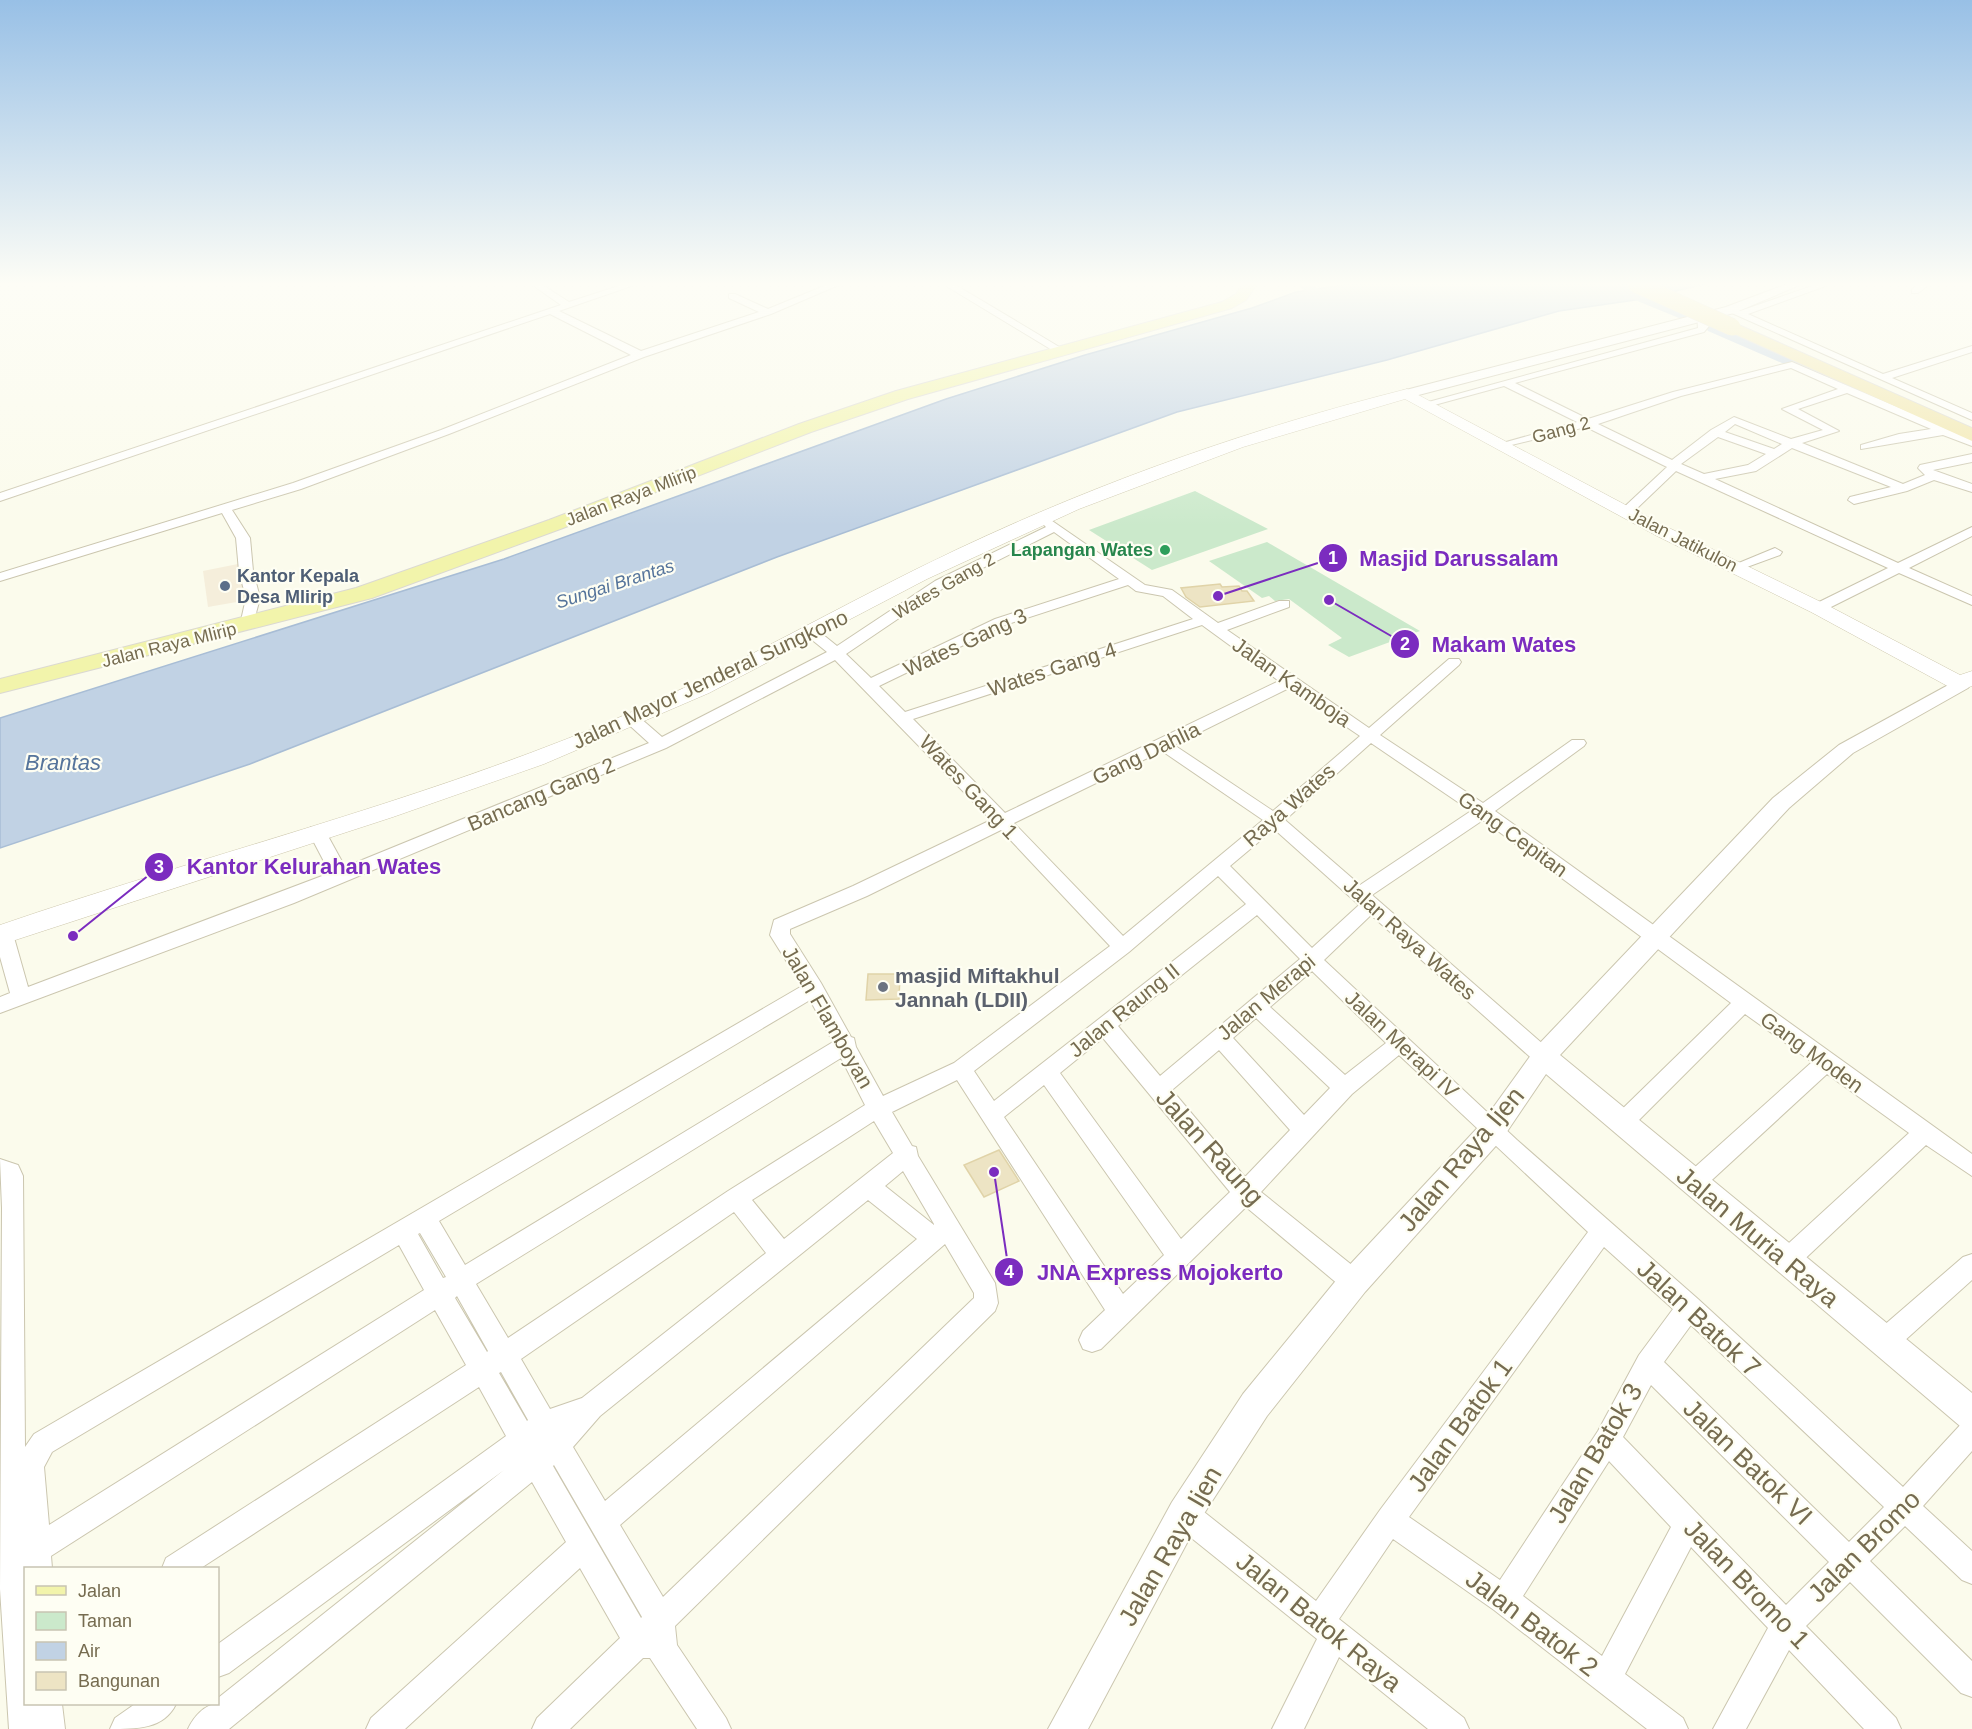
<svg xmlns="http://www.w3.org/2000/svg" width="1972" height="1729" font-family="Arial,sans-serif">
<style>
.commercial{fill:#f5eedb}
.green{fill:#cbe9cb}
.water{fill:#c1d2e4;stroke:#a8bdd5;stroke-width:1.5}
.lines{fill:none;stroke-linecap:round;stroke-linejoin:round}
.river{fill:#c1d2e4;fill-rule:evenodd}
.building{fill:#ede4c4;stroke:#e0d3a8;stroke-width:1.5}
.minor-casing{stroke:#cbc6af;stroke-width:2}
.tertiary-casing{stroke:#cbc6af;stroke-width:2}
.secondary-casing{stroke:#cec8ae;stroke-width:1}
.primary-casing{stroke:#dbd9d2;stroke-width:2}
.trunk-casing{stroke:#dbd9d2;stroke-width:2}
.minor{fill:#fff;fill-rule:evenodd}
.tertiary{fill:#fff;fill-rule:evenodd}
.secondary{fill:#fff;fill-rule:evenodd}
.primary{fill:#f2f4ab;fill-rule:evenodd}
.trunk{fill:#f1e6aa;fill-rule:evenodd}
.trunk-bridge-casing{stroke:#dbd9d2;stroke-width:18;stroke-linecap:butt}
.trunk-bridge{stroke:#f1e6aa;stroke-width:17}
.leisure-dot{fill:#2e9e5b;stroke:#fefef3;stroke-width:2}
.service-dot{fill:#5c6f8a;stroke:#fefef3;stroke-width:2}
.worship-dot{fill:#6b7280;stroke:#fefef3;stroke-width:2}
.labels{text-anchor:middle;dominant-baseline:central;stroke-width:4.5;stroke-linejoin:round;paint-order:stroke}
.far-street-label{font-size:18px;fill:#766c50;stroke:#fefef3}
.far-leisure-label{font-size:18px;font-weight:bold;fill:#27864d;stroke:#fefef3;text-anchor:end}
.far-service-label{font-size:18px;font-weight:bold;fill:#4e5e75;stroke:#fefef3;text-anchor:start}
.far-water-label{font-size:18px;font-style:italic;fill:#55749b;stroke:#fefef3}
.street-label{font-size:21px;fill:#766c50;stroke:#fefef3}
.worship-label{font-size:21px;font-weight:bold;fill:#5b616d;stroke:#fefef3;text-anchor:start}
.water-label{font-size:22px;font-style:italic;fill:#55749b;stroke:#fefef3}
.near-street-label{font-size:26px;fill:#766c50;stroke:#fefef3}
.leader{fill:none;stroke:#7b2cbf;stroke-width:2}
.callout-dot{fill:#7b2cbf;stroke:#fefef3;stroke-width:2}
.mark-label{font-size:18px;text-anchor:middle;font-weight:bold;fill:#fff}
.callout-label{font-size:22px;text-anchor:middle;font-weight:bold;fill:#7b2cbf;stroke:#fefef3;stroke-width:4.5;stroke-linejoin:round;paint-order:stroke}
</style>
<rect width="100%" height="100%" fill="#fbfbec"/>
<path class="commercial" d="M243,563l5,37 -40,7 -5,-36z"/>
<path class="green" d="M1195,491l73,38 -116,41 -63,-40z
M1267,542l153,89 -71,26 -21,-12 14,-7 -53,-39 -14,2 -6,-5 -7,2 -53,-37z"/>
<path class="water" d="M1349,284h356l-63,15 -83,12 -172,49 -210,52 -400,145 -527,207 -250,84v-130l504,-159 442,-160 139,-44 167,-47 44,-16z"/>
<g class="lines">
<path class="river" d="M1296,284c21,-2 39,13 51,30l-2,3h-10l-12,-13z
M1596,284h18l77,31 -7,4 -5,-1z
M1713,324l118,49 2,3 -8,5 -6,-2 -111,-48 -2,-3z"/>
</g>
<path class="building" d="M1220,584l2,3 17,-1 3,5h5l7,10 -54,6 -14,-10 -5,-9z
M868,974h32l-1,25 -33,1z
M999,1150l20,31 -35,16 -20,-32z"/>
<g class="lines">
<defs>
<path id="minor" d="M531,284h10l28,18 56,-18h12l-78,27 82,40 118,-39 -30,-14v-4h6l33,15 61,-25h12l-70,30 -127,43 -195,77 -148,55 -69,21 18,28 3,33 7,27 -8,30h-10l-2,-3 6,-27 -7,-27 -3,-33 -14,-25 -222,68v-8l293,-90 148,-53 190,-75 -81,-41 -550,187v-8l561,-188z
M943,284h11l112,67 -9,2z
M1818,284h13l-83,30 135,60 89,-28v6l-80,26 80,35v7l-247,-110 5,-3 10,4z
M1920,284h10l-12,9h-6v-4z
M1697,316h6l6,10 -5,6 -189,51 73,36 85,-27 119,-30 180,77v7l-29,-11 -82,14v-4l38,-11 32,-5 -84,-36 -49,16 41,22 -37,12 101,41 22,-9 -7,-7 2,-3 52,-11v8l-39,8 39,14v8l-38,-12 -27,11 -53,13 -6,-4 2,-3 41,-10 -99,-39 -36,23 -41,8 183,84 74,-36v9l-63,32 63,28v9l-73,-32 -76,38h-10v-6l75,-37 -212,-97 -46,44h-8v-6l45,-42 -81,-40 -87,21v-4l78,-22 -73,-36 -77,21 -6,-3 277,-76zM1791,368l47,21 -56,20 41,21 -32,9 -57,-22 -23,13 -39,30 -74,-36 83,-28zM1735,424l47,20 -8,5 -49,-17zM1718,437l48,17 -18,11 -44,9 -23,-10z
M1045,516l100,69 27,5 46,33 61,-22h10v6l-62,23 142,98 80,-69h10l2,3 -2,3 -79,70 103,68 89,-63h12l2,3 -2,3 -89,65 477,343v22l-46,-31 -132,124 -8,3 -8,-3 -4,-8 4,-8 131,-120 -82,-59 -126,116 -8,3 -8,-3 -3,-7 3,-7 127,-114 -67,-48 -115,115 -8,3 -8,-3 -3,-6 3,-6 117,-114 -248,-183 -111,75 180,157 3,6 -3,6 -7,2 -7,-2 -167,-149 -47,45 193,180 181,159 205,188 60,-65 9,-4v33l-49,55 49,45v33l-10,-4 -57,-54 -35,35 102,100v36l-11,-4 -111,-111 -44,44 90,92 5,11h-37l-75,-79 -43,79h-33l55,-101 -77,-81 -66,127 58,44 5,11h-41l-153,-119 -101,-71 -54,80 125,99 5,11h-41l-89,-72 -35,72h-32l45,-90 -143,-115 -4,-10 4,-10 10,-4 10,4 122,97 64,-91 208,-278 -189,-177 -47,39 -91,98 102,82 3,8 -3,8 -9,3 -9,-3 -99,-83 -145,142 -9,3 -9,-3 -4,-9 4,-9 22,-21 -148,-230 -65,32 20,34 4,1 2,9 77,127 3,20 -3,8 -320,315 2,19 49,73 5,11h-34l-47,-71h-7l-73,71h-38l5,-11 83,-80 -40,-70 -175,161h-39l5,-11 195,-176 -34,-60 -303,247h-41c5,-11 16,-25 30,-25v-6l286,-228 -275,203 -11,4v-33l288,-208 -27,-49 -278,181h-39l4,-10 300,-193 -31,-55 -384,246 1,12h-26v136h36l3,25h-56l-9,-140 2,-381 -2,-49 18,6 5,11 2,271 9,-13 768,-448 -32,-51 4,-15 79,-34 138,-66 -156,-160 -169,88 -372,155 -294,110v-16l10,-4 -10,-36v-29l10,1 3,5 15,53 302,-114 -22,-42 3,-4h12l22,40 304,-124 -22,-20 -2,-3 2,-3h12l23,20 165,-85 -21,-17 -2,-3 2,-3h10l21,17 98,-65 111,-54 -7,-7zM1054,532l65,47 -124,40 -124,59 -25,-24 99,-67zM1128,585l8,6 27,5 30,23 -288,93 -26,-26 126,-61zM1202,625l77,56 -274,132 -92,-94zM1289,688l71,48 -87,75 -99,-66zM1371,743l100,68 -111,74 -75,-65zM1162,751l101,69 -140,116 -109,-113zM1274,829l85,76 -47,43 -82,-82zM1001,830l109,116 -156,117 -71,33 -27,-49 -2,-9 -3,-1 -30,-54 -31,-49v-5l77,-33zM1218,876l28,28 -252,197 -20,-30 155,-119zM1257,915l43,44 -140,117 -42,-50zM1312,971l74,72 -41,32 -75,-68zM810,1000l23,42 -368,223 -26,-44zM1256,1018l74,70 -26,27 -71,-77zM1103,1038l127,154 -49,47 -121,-166zM1219,1050l71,80 -45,47 -73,-87zM841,1058l24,47 -137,86 -220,147 -32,-54zM1044,1085l120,170 -41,39 -119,-177zM874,1121l19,32 -109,86 -32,-39zM903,1171l31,53v1l-49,-39zM868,1200l49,39 -312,262 -32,-54 27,-31zM734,1212l32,41 -184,145 -32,11 -29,-50zM420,1233l26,44 -3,1 -25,-44zM945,1244l29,49v5l-311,299 -43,-72zM399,1245l25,45 -375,235 -5,-58 8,-15zM1604,1247l69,62 -34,46 -41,76 -98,149 -91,-63zM457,1296l31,55 -1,1 -32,-54zM1691,1325l193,182 -35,35 -185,-180zM501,1372l27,48 -1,1 -28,-48zM1651,1385l178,177 -43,43 -163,-168zM1609,1461l62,66 -69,129 -79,-60zM554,1465l88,152 -1,1 -88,-152z
M1775,548l7,4 -2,3 -44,16 -7,-4z
M1972,1254v26l-79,71 -9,3 -9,-3 -4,-9 4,-9 88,-76z
M135,1704h41c-12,25 -39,25 -66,25l5,-11z"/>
<path id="tertiary" d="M1787,284h15l-68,29 -327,85 -7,-4 2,-3 324,-84z
M1961,678l7,2 3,4 -3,4 -115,65 -64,55 -229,247 412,338v37l-12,-4 -414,-352 -44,65 -137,153 -98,124 -71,110 -108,203h-40l124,-227 71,-108 100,-122 139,-149 57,-79 234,-246 66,-53z"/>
<path id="secondary" d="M1407,389l262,139 156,76 135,71 12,-4v15l-11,4 -8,-1 -142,-77 -154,-76 -252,-137 -162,48 -164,62 -152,70 -218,114 -165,71 -151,53 -393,128v-20c201,-69 408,-120 604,-201 122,-51 235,-119 354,-175 144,-68 294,-121 449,-160z"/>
<path id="primary" d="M1243,284h14l-11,16 -14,8 -324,91 -97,33 -248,96 -191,70 -372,95v-14l356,-91 193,-68 250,-96 97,-33 326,-89 14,-8z"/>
<path id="trunk" d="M1732,322l240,106v13l-246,-111 -2,-3z"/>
</defs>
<use href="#minor" class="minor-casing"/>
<use href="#tertiary" class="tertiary-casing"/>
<use href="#secondary" class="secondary-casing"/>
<use href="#primary" class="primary-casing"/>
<use href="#trunk" class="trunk-casing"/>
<use href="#minor" class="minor"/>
<use href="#tertiary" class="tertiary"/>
<use href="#secondary" class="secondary"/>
<use href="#primary" class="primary"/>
<use href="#trunk" class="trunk"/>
<defs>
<path id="trunk-bridge" d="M1636,284l96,43"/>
</defs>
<use href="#trunk-bridge" class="trunk-bridge-casing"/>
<use href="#trunk-bridge" class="trunk-bridge"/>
</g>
<linearGradient id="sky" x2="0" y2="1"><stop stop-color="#98c0e6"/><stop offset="0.54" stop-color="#fdfdf6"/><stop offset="1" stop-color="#fdfdf6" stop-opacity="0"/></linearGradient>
<rect width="1972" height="526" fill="url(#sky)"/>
<circle class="leisure-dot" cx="1165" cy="550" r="6"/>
<circle class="service-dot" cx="225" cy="586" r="6"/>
<circle class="worship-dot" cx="883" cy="987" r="6"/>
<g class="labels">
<g class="far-street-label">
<text transform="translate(1561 430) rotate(-15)">Gang 2</text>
<text transform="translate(631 496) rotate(-21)">Jalan Raya Mlirip</text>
<text transform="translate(1683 540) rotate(27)">Jalan Jatikulon</text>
<text transform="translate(944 586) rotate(-30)">Wates Gang 2</text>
<text transform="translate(169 645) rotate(-14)">Jalan Raya Mlirip</text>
</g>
<g class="far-leisure-label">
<text x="1153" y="550">Lapangan Wates</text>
</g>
<g class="far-service-label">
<text x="237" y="576">Kantor Kepala<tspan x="237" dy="21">Desa Mlirip</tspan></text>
</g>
<g class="far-water-label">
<text transform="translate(615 584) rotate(-18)">Sungai Brantas</text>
</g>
<g class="street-label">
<text transform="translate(965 642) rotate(-25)">Wates Gang 3</text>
<text transform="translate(1052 669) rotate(-18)">Wates Gang 4</text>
<text transform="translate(710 679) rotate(-25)">Jalan Mayor Jenderal Sungkono</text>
<text transform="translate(1292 682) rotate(35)">Jalan Kamboja</text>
<text transform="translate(1146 753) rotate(-26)">Gang Dahlia</text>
<text transform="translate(969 787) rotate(47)">Wates Gang 1</text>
<text transform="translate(541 794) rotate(-23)">Bancang Gang 2</text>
<text transform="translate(1289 805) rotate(-41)">Raya Wates</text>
<text transform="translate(1513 834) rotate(36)">Gang Cepitan</text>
<text transform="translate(1410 939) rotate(42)">Jalan Raya Wates</text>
<text transform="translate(1266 997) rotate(-40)">Jalan Merapi</text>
<text transform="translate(1124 1010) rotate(-39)">Jalan Raung II</text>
<text transform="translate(828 1017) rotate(60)">Jalan Flamboyan</text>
<text transform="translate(1402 1044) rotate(43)">Jalan Merapi IV</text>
<text transform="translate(1812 1052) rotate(36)">Gang Moden</text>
</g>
<g class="worship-label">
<text x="895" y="975">masjid Miftakhul<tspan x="895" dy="24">Jannah (LDII)</tspan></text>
</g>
<g class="water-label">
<text x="63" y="762">Brantas</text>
</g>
<g class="near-street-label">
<text transform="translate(1210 1147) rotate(48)">Jalan Raung</text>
<text transform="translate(1461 1159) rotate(-50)">Jalan Raya Ijen</text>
<text transform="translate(1758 1237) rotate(40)">Jalan Muria Raya</text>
<text transform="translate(1699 1318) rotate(43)">Jalan Batok 7</text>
<text transform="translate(1460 1425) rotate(-54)">Jalan Batok 1</text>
<text transform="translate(1595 1453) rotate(-59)">Jalan Batok 3</text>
<text transform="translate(1748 1462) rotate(44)">Jalan Batok VI</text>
<text transform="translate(1170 1546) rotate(-60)">Jalan Raya Ijen</text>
<text transform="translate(1864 1546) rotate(-45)">Jalan Bromo</text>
<text transform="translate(1747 1584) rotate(46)">Jalan Bromo 1</text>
<text transform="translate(1319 1622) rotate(39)">Jalan Batok Raya</text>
<text transform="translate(1532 1623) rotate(37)">Jalan Batok 2</text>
</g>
</g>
<path class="leader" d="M1218 596L1333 558M1329 600L1405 644M73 936L159 867M994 1172L1009 1272"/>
<g class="callout-dot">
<circle cx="1218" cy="596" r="6"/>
<circle cx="1329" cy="600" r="6"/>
<circle cx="73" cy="936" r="6"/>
<circle cx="994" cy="1172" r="6"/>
<circle cx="1333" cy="558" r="15"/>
<circle cx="1405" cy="644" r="15"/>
<circle cx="159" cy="867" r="15"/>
<circle cx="1009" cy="1272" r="15"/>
</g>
<g class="mark-label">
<text x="1333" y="564">1</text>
<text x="1405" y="650">2</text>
<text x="159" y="873">3</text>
<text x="1009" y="1278">4</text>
</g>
<g class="callout-label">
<text x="1459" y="566">Masjid Darussalam</text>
<text x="1504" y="652">Makam Wates</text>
<text x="314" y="874">Kantor Kelurahan Wates</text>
<text x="1160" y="1280">JNA Express Mojokerto</text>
</g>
<rect x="24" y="1567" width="195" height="138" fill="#fefef3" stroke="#c8c4b2" stroke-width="1.5"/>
<rect x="36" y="1586" width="30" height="9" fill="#f2f4ab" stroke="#c8c4b2" stroke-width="1.5"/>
<text x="78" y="1597" font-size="18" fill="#766c50">Jalan</text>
<rect x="36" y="1612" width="30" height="18" fill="#cbe9cb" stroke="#c8c4b2" stroke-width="1.5"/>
<text x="78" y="1627" font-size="18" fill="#766c50">Taman</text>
<rect x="36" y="1642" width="30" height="18" fill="#c1d2e4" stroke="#c8c4b2" stroke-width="1.5"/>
<text x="78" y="1657" font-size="18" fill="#766c50">Air</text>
<rect x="36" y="1672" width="30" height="18" fill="#ede4c4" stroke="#c8c4b2" stroke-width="1.5"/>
<text x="78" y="1687" font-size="18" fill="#766c50">Bangunan</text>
</svg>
